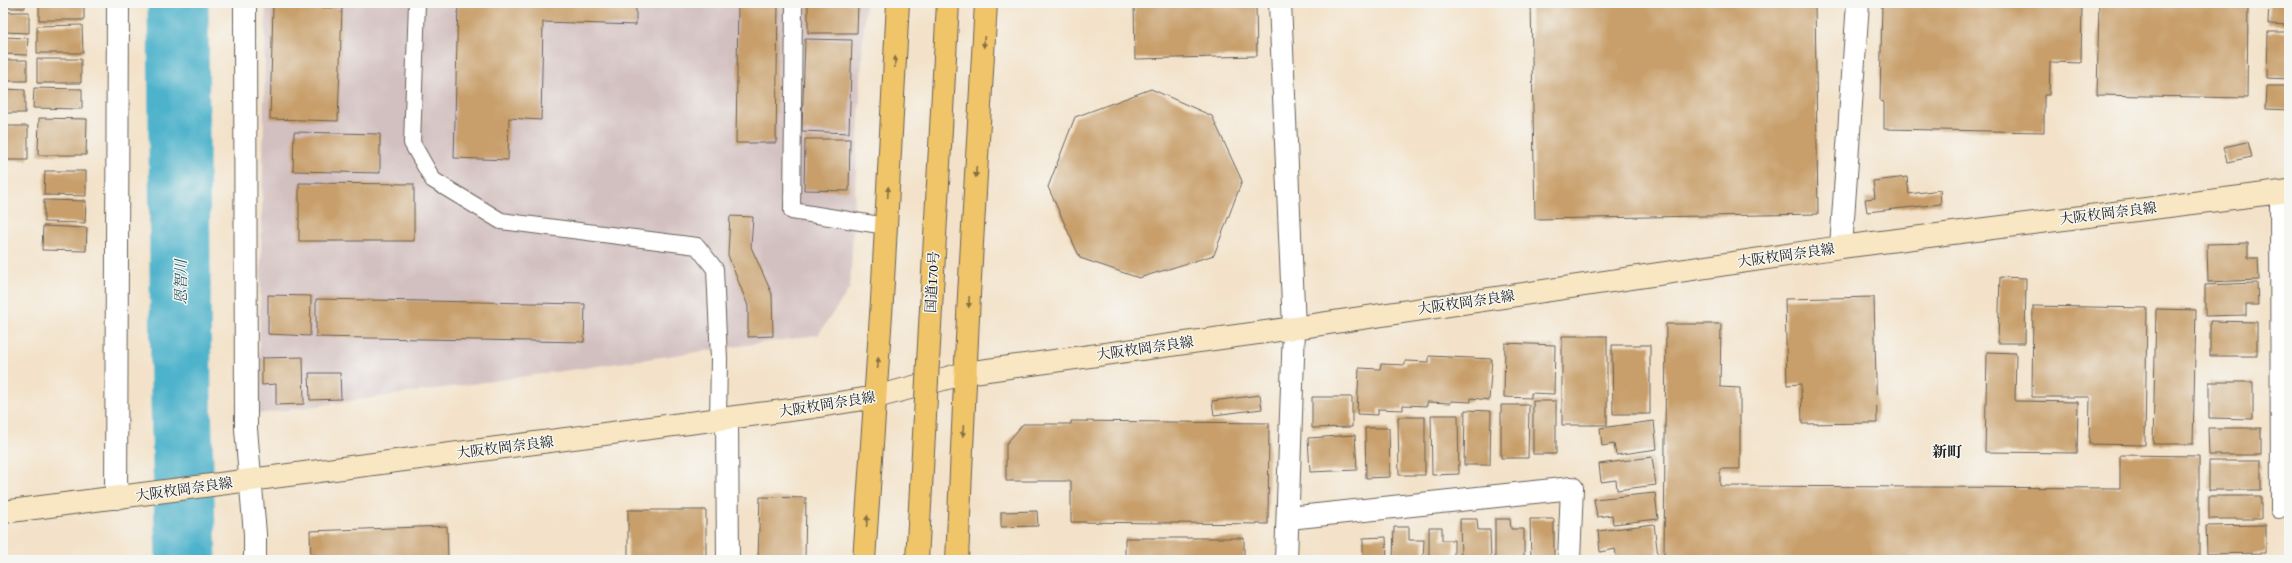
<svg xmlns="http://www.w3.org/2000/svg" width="2292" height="563" font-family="'Gentium Book Plus','Noto Serif JP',serif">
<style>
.industrial{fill:#d2bfbf}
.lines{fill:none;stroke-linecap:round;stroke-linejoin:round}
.river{stroke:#4db2cb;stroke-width:61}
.building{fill:#c89f6b}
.lane-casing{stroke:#676159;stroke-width:18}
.street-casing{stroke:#676159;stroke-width:24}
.secondary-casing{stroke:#676159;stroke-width:24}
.highway-casing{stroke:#676159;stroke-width:24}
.lane{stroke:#fff;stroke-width:16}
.street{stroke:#fff;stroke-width:22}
.secondary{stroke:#f9e7c3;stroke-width:22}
.highway{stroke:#f0c469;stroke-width:22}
.highway-bridge-casing{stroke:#676159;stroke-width:24;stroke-linecap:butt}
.highway-bridge{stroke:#f0c469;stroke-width:22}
.oneway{fill:#867042}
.labels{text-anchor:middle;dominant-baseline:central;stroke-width:3;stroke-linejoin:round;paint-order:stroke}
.street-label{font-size:14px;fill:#1c1c1c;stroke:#f6f6f2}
.water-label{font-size:15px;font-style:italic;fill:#305862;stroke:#f6f6f2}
.neighbourhood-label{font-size:15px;font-weight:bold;fill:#1c1c1c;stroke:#f6f6f2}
</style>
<rect width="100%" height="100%" fill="#f6f6f2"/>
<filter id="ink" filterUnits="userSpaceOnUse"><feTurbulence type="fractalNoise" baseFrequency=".025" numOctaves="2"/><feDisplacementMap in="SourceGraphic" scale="8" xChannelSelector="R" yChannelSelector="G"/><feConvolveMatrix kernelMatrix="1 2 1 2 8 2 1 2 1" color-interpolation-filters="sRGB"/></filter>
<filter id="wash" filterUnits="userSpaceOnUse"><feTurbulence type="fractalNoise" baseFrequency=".012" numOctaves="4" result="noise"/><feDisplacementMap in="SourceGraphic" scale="16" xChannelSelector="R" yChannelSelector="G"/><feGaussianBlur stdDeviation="0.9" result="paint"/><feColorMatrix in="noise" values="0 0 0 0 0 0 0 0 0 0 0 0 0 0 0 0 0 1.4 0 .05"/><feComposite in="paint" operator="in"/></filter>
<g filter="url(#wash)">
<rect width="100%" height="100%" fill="#f3e2c9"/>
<path class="industrial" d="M266,3h599l-15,285 -32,47 -560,79z"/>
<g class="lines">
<path class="river" d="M178,3l3,401 5,156"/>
</g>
<g id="blocks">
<path class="building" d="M3,3h22v5h-22z
M39,3h45v17h-45z
M458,3h178v22l-93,-3 -2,98 -32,-2 -1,42 -54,-2z
M738,3h40l-2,140h-40z
M808,3h50l-1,30h-49z
M1134,3h122l1,53 -122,3z
M1531,3h284l3,211 -283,5z
M1882,3h200l-1,60 -31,-1 -1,33h-5v37l-160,-3v-27l-4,-1z
M2099,3h149l-1,95 -150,-3z
M2269,3h20v22l-21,-1z
M273,6l69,2 -4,113 -68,-2z
M3,12h26v21l-26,-1z
M82,25l1,28h-46v-27z
M2268,32h21v47l-22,-1z
M3,37l25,1 -1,17 -24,-1z
M805,39l47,1 -3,93 -47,-2z
M37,59h44v24h-44z
M3,60h24v21h-24z
M2267,86h22v24l-23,-1z
M34,88l48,1v20l-49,-1z
M3,89l22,1v23h-22z
M1151,89l61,27 30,65 -28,74 -75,23 -59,-20 -32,-71 27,-70z
M39,118l48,1 -1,36h-48z
M3,126h25v34h-25z
M294,132l86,2v39l-87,-2z
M805,139h45l-1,52 -45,-1z
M2248,142l4,15 -25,5 -4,-15z
M45,171h41v25l-42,-1z
M3,172h3v21h-3z
M1907,177l2,17 31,-4 1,14 -74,8 -2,-13 10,-1 -2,-17z
M299,183l115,1v57h-115z
M3,196h3v18h-3z
M44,200l42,1 -1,22 -41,-1z
M730,216l23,1 -2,30 21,47 1,42 -25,1v-31l-20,-51z
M43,226l44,2 -1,23 -44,-1z
M2248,243v15h10l1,22 -51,2 -1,-38z
M2000,277l26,1 -1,65h-27z
M2257,283l1,22h-12v10l-41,1v-31z
M268,295l43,1 -1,40 -42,-2z
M1874,297l3,126 -75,1 -1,-40 -14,1 -2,-86z
M316,299l269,5 -1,38 -268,-5z
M2033,306l114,2 -2,137 -56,-1 1,-47h-58z
M2156,309l40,1 -3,134h-40z
M2210,321l47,1v34h-47z
M1666,324h55l-1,63 20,1v81h-20v17l400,2v-33l79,1v104h-535z
M1562,336h45v89h-45z
M1505,343l50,2 -1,49 -23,-1v5l-27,-1z
M1612,345h38v69h-37z
M1987,352l29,1 -1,48 63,1 -1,51 -92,-1z
M1429,356l63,3 -3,41 -18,-2v4l-20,-1v2l-24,-1v4l-24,-1v5l-25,-1v6l-21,-1 2,-46 21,1 1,-5 24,1v-4l24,1z
M303,357l1,47 -28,1v-21l-14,1v-27z
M309,373h31l1,26 -31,1z
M2209,382h44v37l-44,-1z
M1260,395l2,14 -48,6 -2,-14z
M1312,397h40v30l-40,1z
M1533,401h23v53h-23z
M1501,405h28l-1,53h-27z
M1465,410l26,1 -1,54h-26z
M1431,415h27l1,59 -27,1z
M1398,417h27v58h-26z
M1071,421l198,2 -1,101 -197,-2v-41h-65v-37l17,-20h48z
M1654,421l3,28 -41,6 -2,-11 -12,2 -2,-18z
M1365,428h24l1,49 -24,1z
M2208,428h53v27h-52z
M1355,435l2,35 -47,2 -2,-34z
M1652,457l4,28 -39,5 -1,-10 -15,2 -2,-18z
M2209,461h52v29h-52z
M1655,493l3,26 -45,5 -1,-9 -15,2 -3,-18z
M2209,496h52v23h-52z
M760,497l46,1 -1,62h-47z
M628,510h78v50h-78z
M1037,511l1,15 -37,1v-15z
M1460,519h17l1,11h12l1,30h-30z
M1495,519h15l1,10h13v31h-29z
M1530,519h24v41h-23z
M1654,524l4,32 -41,4 -2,-11 -15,3 -2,-21z
M2266,525v28l-59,1 -1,-28z
M447,526l1,34h-137l-1,-29z
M1394,527h15v13h15l-1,20h-30z
M1429,527h13v13h12v20h-25z
M1386,537l1,23h-24v-22z
M1125,538h119v22h-119z
M1020,558l51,1v1h-51z"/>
</g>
</g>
<g filter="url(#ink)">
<use href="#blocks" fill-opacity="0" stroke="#676159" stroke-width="1"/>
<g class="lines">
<defs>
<path id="lane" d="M417,3l-5,140 21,37 68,41 196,25 18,23 4,90 -1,61
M794,3l-2,208 94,15
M2278,192l1,318"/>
<path id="street" d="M245,3l1,426 9,105v26
M1280,3l14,325 -8,232
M1841,247l17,-244
M727,419l1,141
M116,498l2,-495
M1289,518l283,-30 -3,72"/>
<path id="secondary" d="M3,512l810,-105 63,-10 90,-24 328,-45 547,-81 448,-56"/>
<path id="highway" d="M864,560l18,-260 16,-297
M957,560l12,-265 17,-292"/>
</defs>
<use href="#lane" class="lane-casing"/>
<use href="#street" class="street-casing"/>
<use href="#secondary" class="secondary-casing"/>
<use href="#highway" class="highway-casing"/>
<use href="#lane" class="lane"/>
<use href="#street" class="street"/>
<use href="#secondary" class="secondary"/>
<use href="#highway" class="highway"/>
<defs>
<path id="highway-bridge" d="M917,560l31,-557"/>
</defs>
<use href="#highway-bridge" class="highway-bridge-casing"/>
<use href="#highway-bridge" class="highway-bridge"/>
</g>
<defs><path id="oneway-solid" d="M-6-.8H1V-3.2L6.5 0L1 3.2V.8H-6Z"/></defs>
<g class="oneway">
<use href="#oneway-solid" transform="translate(984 42) rotate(93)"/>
<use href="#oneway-solid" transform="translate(895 62) rotate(-87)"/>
<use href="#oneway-solid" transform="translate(976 172) rotate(93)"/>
<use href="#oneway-solid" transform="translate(888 192) rotate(-87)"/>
<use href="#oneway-solid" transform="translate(969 302) rotate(92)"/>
<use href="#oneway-solid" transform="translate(878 363) rotate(-86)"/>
<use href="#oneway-solid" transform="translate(963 431) rotate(94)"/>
<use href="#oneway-solid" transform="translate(867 521) rotate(-85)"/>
</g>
</g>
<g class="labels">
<g class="street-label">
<text transform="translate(2108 213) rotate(-7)">大阪枚岡奈良線</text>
<text transform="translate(1786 255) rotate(-8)">大阪枚岡奈良線</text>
<text transform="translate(932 282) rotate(-87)">国道170号</text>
<text transform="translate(1466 302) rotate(-8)">大阪枚岡奈良線</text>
<text transform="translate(1145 348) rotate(-8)">大阪枚岡奈良線</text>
<text transform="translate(827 404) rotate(-9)">大阪枚岡奈良線</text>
<text transform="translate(505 447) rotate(-7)">大阪枚岡奈良線</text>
<text transform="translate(184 489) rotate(-8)">大阪枚岡奈良線</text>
</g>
<g class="water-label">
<text transform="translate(180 282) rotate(-90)">恩智川</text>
</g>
<g class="neighbourhood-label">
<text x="1947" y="451">新町</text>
</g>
</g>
<rect width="2292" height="563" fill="none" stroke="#f6f6f2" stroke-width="16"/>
</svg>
